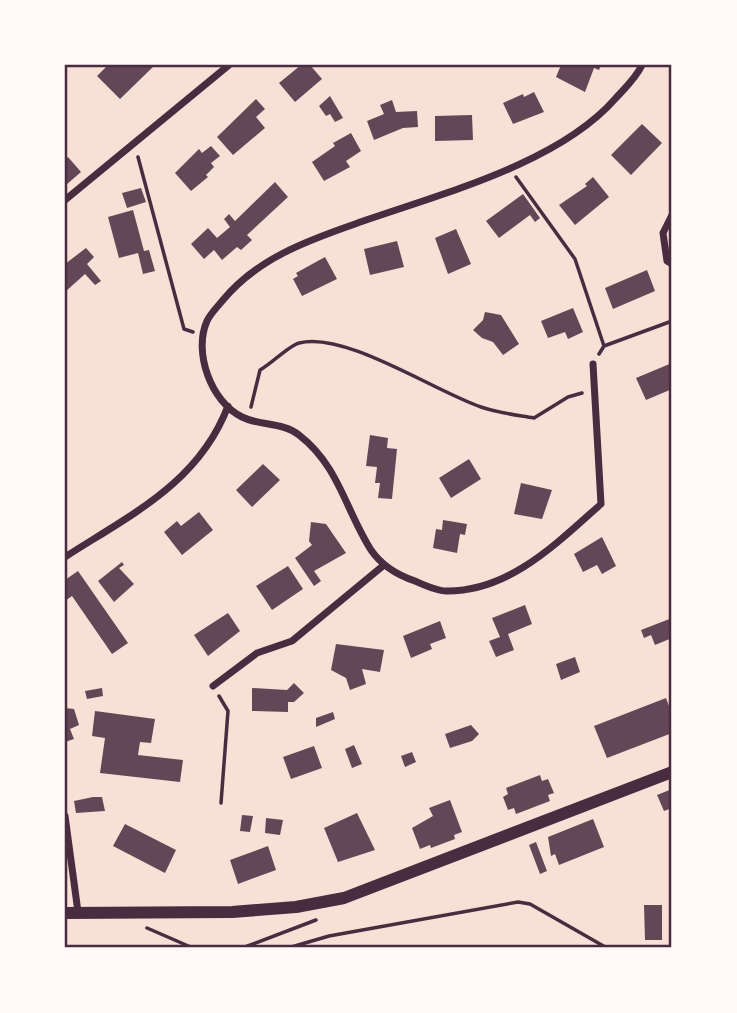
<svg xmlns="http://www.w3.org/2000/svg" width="737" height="1013" font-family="'Alegreya Sans',sans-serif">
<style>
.building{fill:#644757}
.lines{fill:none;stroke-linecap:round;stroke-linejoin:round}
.path{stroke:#4a2c40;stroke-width:3.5}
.minor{stroke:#4a2c40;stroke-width:7}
.secondary{stroke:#4a2c40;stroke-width:12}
.neatline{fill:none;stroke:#4a2c40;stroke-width:2.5}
</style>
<rect width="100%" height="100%" fill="#f7e1d7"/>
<path class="building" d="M108,65h47l-35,34 -23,-23z
M301,65h9l12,14 -27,23 -16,-19z
M561,65h40l-2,5 -5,-2 -9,24 -29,-15z
M534,92l10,20 -31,12 -10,-21 20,-9 1,3z
M330,96l13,22 -8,4 -5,-8 -4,2 -7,-10z
M256,99l9,10 -9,8 9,11 -32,27 -16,-18z
M392,100l4,12 21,-1 1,16 -15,1 -29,12 -7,-19 17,-7 -4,-9z
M472,115l1,25 -38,1v-25z
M642,124l20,19 -31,32 -20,-20z
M351,133l10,18 -15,10 4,6 -26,14 -12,-19 23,-16 -2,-3z
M211,146l9,10 -9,7 3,4 -8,8 2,2 -17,14 -16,-18 24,-24 3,4z
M68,157l13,15 -15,13 -1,-25z
M593,177l16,20 -34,28 -16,-20 28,-19 -2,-2z
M275,182l13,15 -41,38 5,5 -11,10 -4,-3 -15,13 -8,-10 -10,9 -13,-15 17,-16 9,10 13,-11 -6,-8 5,-5 6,7z
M141,188l5,14 -19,6 -5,-15z
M523,194l17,24 -5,4 -5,-7 -31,23 -13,-17z
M133,210l11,41 5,-1 6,21 -12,3 -5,-21 -19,5 -11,-41z
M456,229l15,35 -23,10 -13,-36z
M397,241l7,26 -34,8 -6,-26z
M86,248l8,9 -7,7 14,17 -6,4 -10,-11 -20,18v-28z
M325,257l12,22 -35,17 -9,-17 5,-3 -2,-3z
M647,270l8,21 -42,18 -8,-21z
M573,308l10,24 -15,7 -3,-7 -17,6 -7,-17z
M485,312l16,3 18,29 -16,11 -10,-13 -11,-4 -9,-8 10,-10z
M672,363v26l-26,11 -10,-22z
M370,435l18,3 -1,10 10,1 -5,50 -14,-1 2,-15h-5l2,-16 -11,-1z
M469,459l12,20 -30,19 -12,-20z
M263,464l17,16 -28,27 -16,-17z
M521,483l31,7 -10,29 -28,-5z
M199,512l14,18 -31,25 -18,-23 13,-11 4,5z
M443,520l24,4 -2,11 -5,-1 -3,19 -24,-5 3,-19 6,1z
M311,522l15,2 20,29 -32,18 7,10 -7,5 -19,-28 17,-13 -3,-4z
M602,537l14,29 -14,8 -5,-9 -14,7 -9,-18z
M122,562l2,3 -5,3 15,16 -20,18 -16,-21z
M288,566l15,23 -31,21 -16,-24z
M78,571l50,72 -16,11 -40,-58 -7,5v-21z
M525,605l7,19 -24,10 6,16 -18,7 -7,-16 11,-4 -8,-19z
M228,613l12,18 -32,25 -14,-21z
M672,618v20l-17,7 -4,-10 -7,3 -3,-8z
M440,621l6,17 -16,6 2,5 -21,9 -8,-22z
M336,644l48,6 -4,22 -18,-3 4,15 -16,6 -4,-12 -15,-8z
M575,657l5,15 -19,8 -5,-16z
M294,683l10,10 -10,9h-6v10l-36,-1v-23l35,2z
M102,688l1,8 -16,3 -2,-8z
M666,698l6,16v19l-65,25 -13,-32z
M65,708l9,1 5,16 -9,4 4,10 -9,3z
M95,711l60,8 -4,24 -11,-1 -2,13 45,5 -3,22 -80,-9 5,-35 -13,-2z
M333,712l2,7 -19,8v-9z
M471,725l8,9 -7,7 -22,7 -5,-14z
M354,745l8,19 -10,4 -7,-19z
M314,746l8,22 -31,11 -8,-22z
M412,752l4,10 -11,5 -4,-11z
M540,775l2,6 6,-2 6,14 -6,2 2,6 -34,13 -2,-6 -6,2 -5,-13 5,-3 -2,-6z
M672,789v19l-8,3 -7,-16z
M93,797h9l3,14 -29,2 -2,-12z
M450,800l12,32 -8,3 1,4 -24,9 -1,-3 -10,4 -8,-21 21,-12 -4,-8z
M357,813l18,37 -37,12 -14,-34z
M242,815l11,1 -3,16 -10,-1z
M266,818l17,2 -3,15 -15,-2z
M593,819l11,28 -45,18 -4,-11 -4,2 -3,-19z
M125,824l51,26 -11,23 -52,-27z
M536,842l11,29 -7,3 -11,-29z
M268,846l8,24 -38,14 -8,-24z
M644,905h18v35h-17z"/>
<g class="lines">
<path class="path" d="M138,157l46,172 9,3
M516,177l59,82 29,87 -5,8
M604,346l68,-25
M251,407l9,-37c11,-6 30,-25 39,-27 46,-12 135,48 182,64 17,6 36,8 53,11l34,-21 14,-4
M219,696l9,15 -7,92
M147,928l46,20
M229,948l16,-1 71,-27
M288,948l41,-12 189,-34 12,2 77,44"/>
<path class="minor" d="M65,200l164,-135
M672,215l-9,18 4,28 5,3
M593,364l8,140c-44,39 -92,88 -155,87 -9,0 -22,-6 -31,-10 -18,-6 -33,-15 -44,-31 -26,-41 -32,-84 -72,-115 -16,-13 -39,-9 -57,-18 -31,-15 -49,-65 -35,-96 3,-7 11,-15 16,-21 34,-41 83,-59 132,-76 81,-29 202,-59 260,-125 10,-11 21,-21 27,-34
M65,557c65,-42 134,-74 163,-151
M213,686l44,-33 35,-12 92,-76
M65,816l13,96"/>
<path class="secondary" d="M65,913l167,-1 64,-5 48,-9 328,-126"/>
</g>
<rect width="737" height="1013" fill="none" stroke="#fffaf5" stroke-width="133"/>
<rect x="66" y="66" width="604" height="880" class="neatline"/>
</svg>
